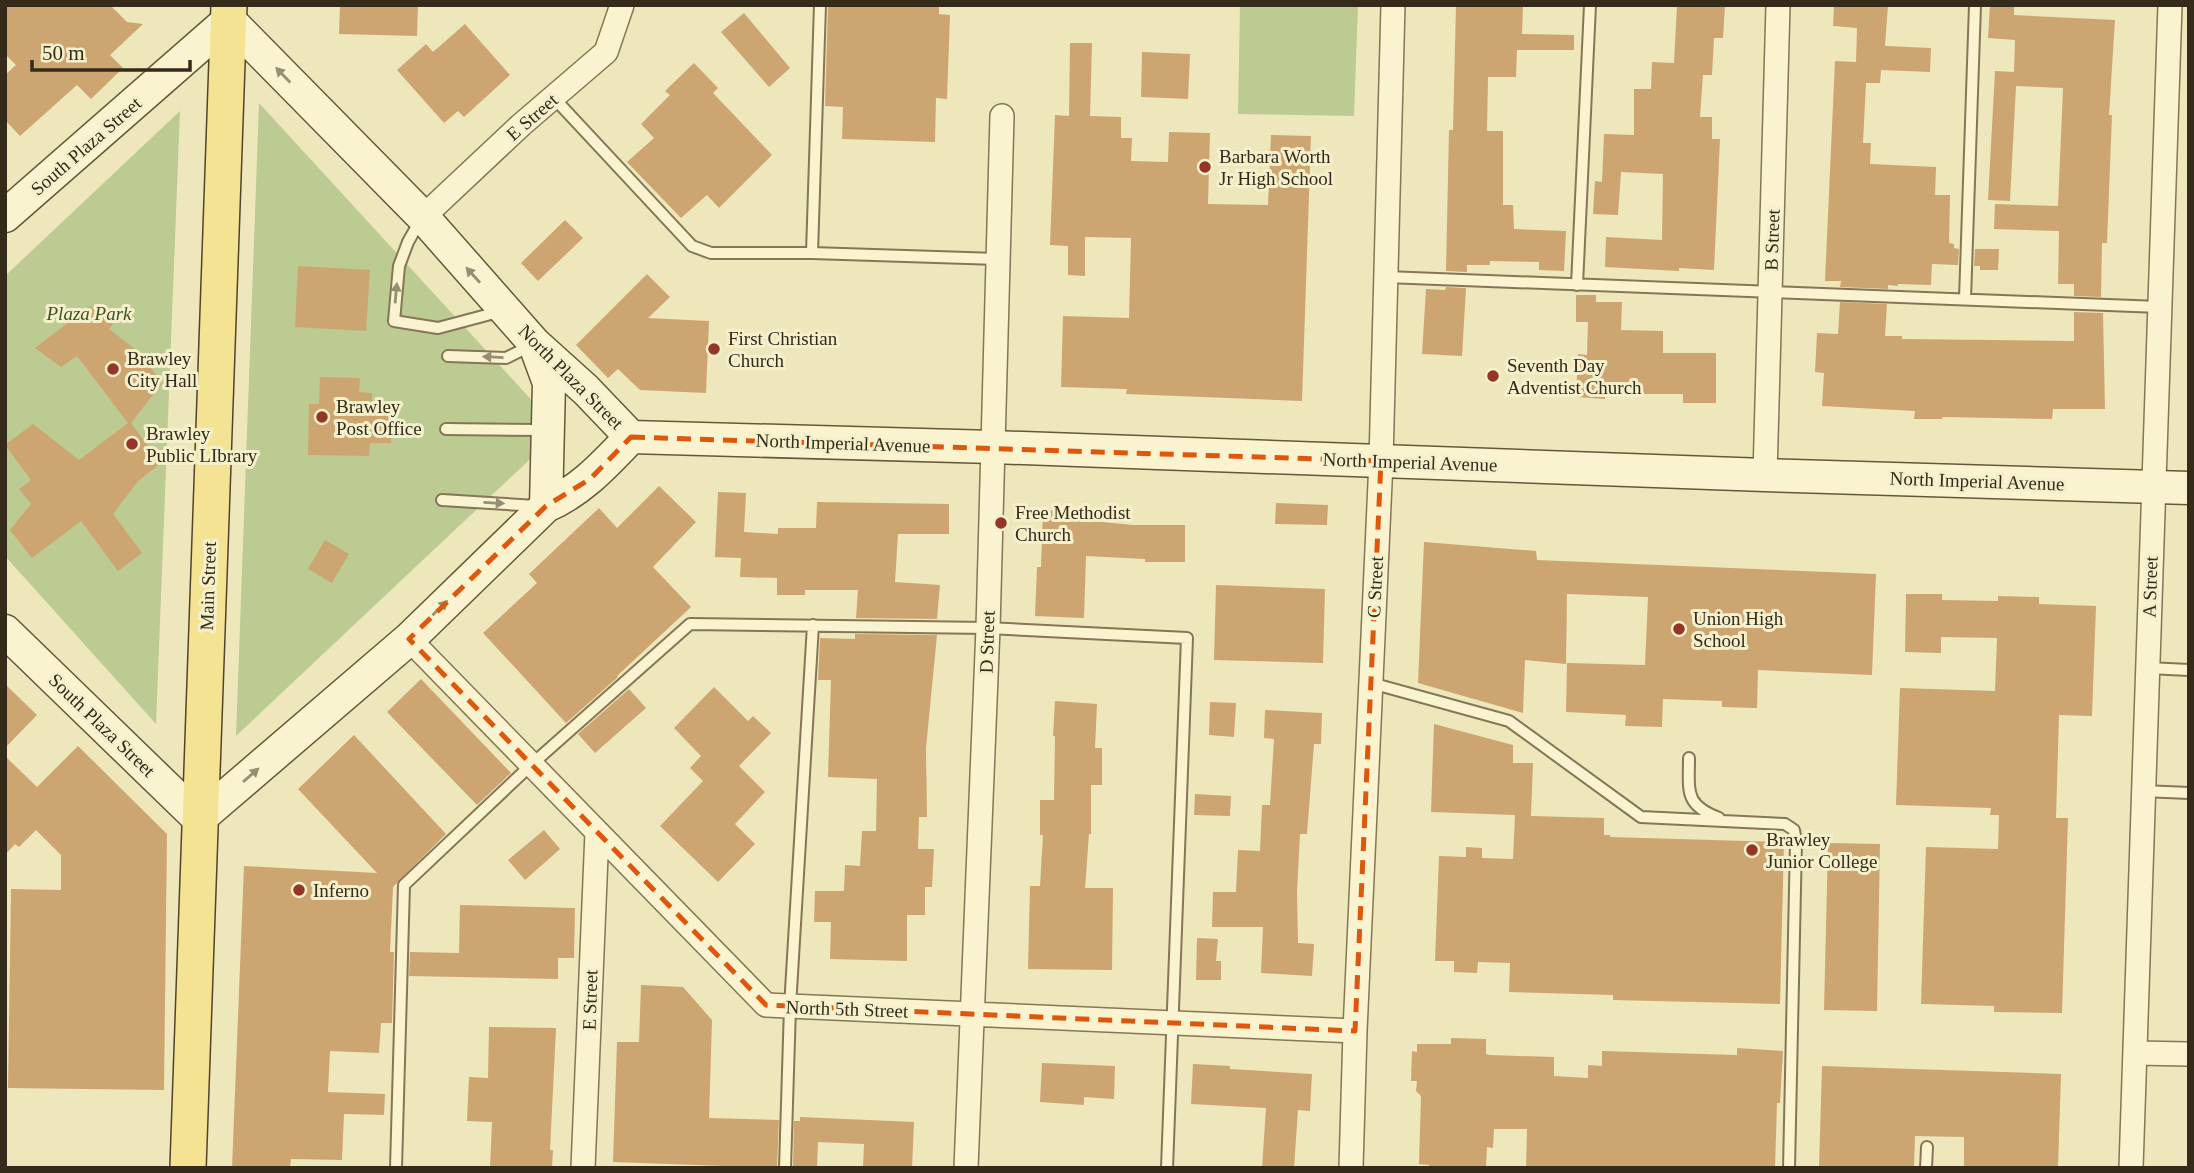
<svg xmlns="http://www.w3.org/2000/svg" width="2194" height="1173" font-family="Georgia,serif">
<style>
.green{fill:#bccb91}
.building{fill:#cda571}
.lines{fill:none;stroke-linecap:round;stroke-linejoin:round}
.lane-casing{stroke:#857656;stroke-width:14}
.street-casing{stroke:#857656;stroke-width:26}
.secondary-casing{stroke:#675739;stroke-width:35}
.primary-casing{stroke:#53432b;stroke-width:38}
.lane{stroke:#f9f3cf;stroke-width:10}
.street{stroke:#f9f3cf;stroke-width:23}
.secondary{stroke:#f9f3cf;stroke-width:32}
.primary{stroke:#f3e392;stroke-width:35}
.oneway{fill:#968f75}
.marked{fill:none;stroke:#df570d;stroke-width:5;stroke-dasharray:14 9;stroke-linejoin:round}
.poi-dot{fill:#953525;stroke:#f5f0cc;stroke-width:2.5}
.labels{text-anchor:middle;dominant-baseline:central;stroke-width:6;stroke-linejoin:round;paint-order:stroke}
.street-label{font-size:19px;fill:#342b1b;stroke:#f5f0cc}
.poi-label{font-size:19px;fill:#342b1b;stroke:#f5f0cc;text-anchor:start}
.park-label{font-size:19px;font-style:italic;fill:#3e5121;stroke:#f5f0cc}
</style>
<rect width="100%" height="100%" fill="#eee7bc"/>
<path class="green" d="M1240,5h118l-4,111 -116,-2z
M259,103l301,328 -324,305z
M180,111l-24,613 -151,-168v-280z"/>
<path class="building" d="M5,5h105l17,17 16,2 -33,31 13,13 -32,31 -14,-14 -57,51 -15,-16v-45l11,-10 -11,-11z
M340,5h78l-1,31 -78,-2z
M828,5h111v9l11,1 -3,84 -11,-1 -1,44 -93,-3 1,-32 -18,-1z
M1456,5h67l-1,29 52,1v15h-57l-1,27h-28l-1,54h16v74h10l1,24 52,2 -2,40 -25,-1v-8l-49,-1v4h-23v7l-21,-1 3,-141h4z
M1677,5h48l-2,33h-9l-2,37h-9l-3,42h12v22h8l-6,131 -35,-2v3l-74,-4 1,-30 56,3 1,-66 -42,-2 -3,43 -25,-1 2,-33 7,1 2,-48 30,1v-46h17l1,-27 22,1z
M1834,5h54l-3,41 46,2 -1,24 -49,-2 -1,13h-14l-3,60h8l-1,21 66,3 -1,28h15l-1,48 5,1v4l5,1 -1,16 -26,-1 -1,21 -33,-1v2l-10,-1v4l-48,-2 1,-6h-16l10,-220 21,1 1,-34 -24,-2z
M1990,5h24v10l101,5 -6,95h3l-5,128h-5l-1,54 -27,-1v-12h-16l1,-53 -65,-2 1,-25 63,2 5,-118 -47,-2 -6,115 -22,-1 7,-129 19,1 1,-32 -27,-2z
M744,13l46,55 -21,19 -48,-55z
M465,24l45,51 -46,42 -6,-6 -14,12 -47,-53 29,-26 7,8z
M1070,43h22l-2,73 31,1v21h11l-1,23 37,1 1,-30 41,1 -2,71 60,1 3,-70 40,1 -9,265 -176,-7 1,-5 -66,-2 2,-71 66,2 2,-80 -46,-1v39l-17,-1v-29l-18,-1 5,-130 14,1z
M1142,52l48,2 -2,45 -47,-2z
M694,63l24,25 -5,5 59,62 -53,53 -12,-13 -26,23 -54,-56 27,-24 -13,-14 29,-29 -5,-4z
M565,220l18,18 -45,43 -17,-18z
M1975,249h24l-1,21h-18v-4h-6z
M298,266l72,4 -4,61 -71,-4z
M647,274l23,23 -22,21 61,3 -3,72 -66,-3 -22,-21 -10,9 -32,-33z
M1446,287l20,1 -4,68 -40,-2 4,-65 19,1z
M1576,295h20v7h26l-1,28 42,1v22h53v50h-33v-9h-78v5l-29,-2 2,-43 9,1 1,-33h-12z
M1840,302l47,2 -2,32h17v3l172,2v-29l29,1 2,96h-52l-1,10 -109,-2 -1,2h-28l1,-8 -93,-5 2,-33 -9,-1 2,-39 21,1z
M90,306l23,18 -4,5 30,23 23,31 -31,40 30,40 -23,18 -25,33 29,39 -24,18 -37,-50 -49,37 -22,-28 21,-26 -12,-15 12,-9 -26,-35 28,-21 46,36 49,-37 -51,-67 -16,11 -26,-19z
M320,377l40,1 -1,14 13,1v13l21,1 -2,36h-21l-1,13 -61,-1 1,-51h10z
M659,486l37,36 -43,45 38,40 -74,69 1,1 -52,46 -83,-90 54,-50 -8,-9 70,-66 18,20z
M718,492l28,1 -2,39 34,2v-6h38l1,-26 132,2v30h-51l-3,48 45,3 -3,34 -81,-1 2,-28h-53v5h-28v-17l-37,-1 1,-19 -26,-1z
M1276,503l52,2 -1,20 -52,-1z
M1043,510l39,1v9l51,5h52v37h-40v-3l-59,-3 -2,62 -49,-2 2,-49h4z
M325,540l24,14 -17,29 -24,-14z
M1424,542l112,9 1,9 339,14 -4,101 -114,-5 -1,38 -35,-1v-6l-59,-2 -1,28 -37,-1 1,-11 -60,-3 1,-49 78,2 3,-68 -81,-3 -1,70 -41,-4 -2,53 -105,-30z
M1216,585l109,4 -2,74 -109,-3z
M1906,594h36v6l56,1v-5l41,1v7l57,2 -4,110 -33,-1 -3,103h12l-6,195 -68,-1v-6l-73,-2 5,-157 72,2 1,-34h-9l1,-7 -95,-3 4,-117 95,3 2,-53 -56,-1v16l-36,-1z
M855,634l82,1 -11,113 1,69h-8l-1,32h16l-2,38h-7v28h-18v46l-77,-2 1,-37h-17l1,-31h29l1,-26 15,1 2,-35h14l1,-52 -49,-2 3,-97h-13l2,-42 35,1z
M421,679l90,94 -34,32 -90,-93z
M5,684l32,31 -32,33z
M714,687l34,34 5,-5 18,17 -32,33 26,26 -30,32 20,20 -37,38 -58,-56 43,-45 -13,-13 11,-12 -27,-28z
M629,689l17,19 -51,45 -17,-19z
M1055,701l42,3 -2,44h7v37h-11v49h-2l-4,54h28l-1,82 -84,-1 2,-83h10l3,-51h-3v-35h14l1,-64h-2z
M1210,702l26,1 -2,34 -25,-2z
M1265,710l57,3 -1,31h-7l-7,90h-7l-3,58 1,51 16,1 -2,32 -51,-3 2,-46h-51l1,-35h23l2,-42 22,1 2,-46h8l4,-66 -10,-1z
M1434,724l79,21v18h20l-2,53 73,2v17h6v2l174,5 -4,162 -167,-4v-5l-104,-3 1,-29 -32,-1 -1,11 -23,-1v-11h-19l4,-105 27,1v-10l16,1v10l31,1 2,-44 -84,-3z
M354,735l92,99 -53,53 -3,65h4l-2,71h-11l-2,30 -49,-2 -2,41 57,2 -1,21 -40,-1 -2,46 -51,-1 -1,9h-58l12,-302 133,7 -79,-84z
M78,746l89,88 -3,256 -156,-2 3,-199 50,1v-35l-25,-25 -17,17 -4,-3 -10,11v-99l32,31z
M1195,794l36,2 -1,20 -36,-1z
M544,830l16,19 -35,31 -17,-20z
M1828,843l52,1 -3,167 -53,-1z
M460,905l115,3 -1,50h-16v21l-149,-3 1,-24 49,1z
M1197,938l21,1 -2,22h5v19h-25z
M641,985l42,2 29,33 -3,98 70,2 -2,48 -164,-6 4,-120h22z
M489,1027l67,1 -6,122h3l-1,18h-62l2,-46 -25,-1 2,-44 19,1z
M1451,1038l35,1v15l3,1 65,2v19l34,2v-13l14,1v-15l135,4v-7l46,3 -3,52h-3l-2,65h-249l1,-39h-33l-1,19 -6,-1 -1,19 -57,2v-3l-10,-1 2,-68 -5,-5 1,-10h-6l1,-30 5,1v-8h34z
M1042,1063l73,3 -1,33 -30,-2v8l-44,-3z
M1193,1064l37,2v3l82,5 -2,37 -12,-1 -4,58h-32l4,-60 -75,-4z
M1822,1066l239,8 -3,94h-94v-31l-49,-1 -1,32h-95z
M800,1117l114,5 -2,46h-49l1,-24 -46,-2 -1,26h-24l1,-47h6z"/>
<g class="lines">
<defs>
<path id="lane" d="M820,5l-8,248 186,6
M554,98l138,148 19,7h101
M421,219l-13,23 -9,24 -5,55 44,7 64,-17
M1386,277l773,30
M1577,285l13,-280
M1965,299l10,-294
M448,356l58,2 26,-13
M446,429l99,1
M442,500l95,6
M2148,668l41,2
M1371,683l138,38 132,96 144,7 9,6 2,12 -7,326
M1689,758c0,33 -5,47 30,60
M2143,791l46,2
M396,1168l8,-283 127,-120 159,-141 298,4 199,10 -20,530
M785,1168l5,-161 23,-382
M1926,1168l1,-21"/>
<path id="street" d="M423,217l98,-92 85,-73 16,-47
M1765,475l13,-470
M409,639l357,366 589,26
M2135,1053l54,1
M583,1168l14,-336
M966,1168l22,-540 14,-512
M1351,1168l4,-137 26,-570 12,-456
M2131,1168l39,-1163"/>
<path id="secondary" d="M5,216l224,-196 194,197 112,127 51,46 45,47
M535,345l14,38 -3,123
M631,437l362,10 772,28 424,13
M5,631l194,188 210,-180 137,-133c35,-15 59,-42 85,-69"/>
<path id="primary" d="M188,1168l41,-1163"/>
</defs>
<use href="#lane" class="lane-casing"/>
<use href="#street" class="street-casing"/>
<use href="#secondary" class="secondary-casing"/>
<use href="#primary" class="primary-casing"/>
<use href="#lane" class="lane"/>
<use href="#street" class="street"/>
<use href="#secondary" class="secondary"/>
<use href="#primary" class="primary"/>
</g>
<defs><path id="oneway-solid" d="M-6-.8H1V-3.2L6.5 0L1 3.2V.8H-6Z" transform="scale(1.75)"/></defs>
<g class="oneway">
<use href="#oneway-solid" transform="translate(283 75) rotate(-134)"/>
<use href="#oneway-solid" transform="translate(473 275) rotate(-132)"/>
<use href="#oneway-solid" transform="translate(396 293) rotate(-85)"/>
<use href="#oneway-solid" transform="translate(493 357) rotate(-177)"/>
<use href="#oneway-solid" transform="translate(494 503) rotate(3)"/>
<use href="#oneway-solid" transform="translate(440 608) rotate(-44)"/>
<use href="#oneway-solid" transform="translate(251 775) rotate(-41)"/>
</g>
<path class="marked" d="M631,437l750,24 -26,570 -589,-26 -357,-366 137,-133 44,-27z"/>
<g class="poi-dot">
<circle cx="1205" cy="167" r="7"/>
<circle cx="714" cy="349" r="7"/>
<circle cx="113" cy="369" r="7"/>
<circle cx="1493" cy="376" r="7"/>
<circle cx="322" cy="417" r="7"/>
<circle cx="132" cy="444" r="7"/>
<circle cx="1001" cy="523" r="7"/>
<circle cx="1679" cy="629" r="7"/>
<circle cx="1752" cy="850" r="7"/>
<circle cx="299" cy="890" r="7"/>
</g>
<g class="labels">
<g class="street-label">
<text transform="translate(532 117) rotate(-41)">E Street</text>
<text transform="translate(86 146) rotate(-41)">South Plaza Street</text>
<text transform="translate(1772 240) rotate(-88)">B Street</text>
<text transform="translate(571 377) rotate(45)">North Plaza Street</text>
<text transform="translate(843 443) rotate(2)">North Imperial Avenue</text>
<text transform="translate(1410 462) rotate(2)">North Imperial Avenue</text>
<text transform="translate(1977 481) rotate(2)">North Imperial Avenue</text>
<text transform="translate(208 586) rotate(-88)">Main Street</text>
<text transform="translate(1375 587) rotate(-87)">C Street</text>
<text transform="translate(2150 587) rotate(-88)">A Street</text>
<text transform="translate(987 642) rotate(-88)">D Street</text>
<text transform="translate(102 725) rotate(44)">South Plaza Street</text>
<text transform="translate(590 1000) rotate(-88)">E Street</text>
<text transform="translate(847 1009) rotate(2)">North 5th Street</text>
</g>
<g class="poi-label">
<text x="1219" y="156">Barbara Worth<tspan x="1219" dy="22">Jr High School</tspan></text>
<text x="728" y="338">First Christian<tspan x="728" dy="22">Church</tspan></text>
<text x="127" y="358">Brawley<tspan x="127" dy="22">City Hall</tspan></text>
<text x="1507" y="365">Seventh Day<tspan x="1507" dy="22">Adventist Church</tspan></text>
<text x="336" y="406">Brawley<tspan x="336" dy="22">Post Office</tspan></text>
<text x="146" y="433">Brawley<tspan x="146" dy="22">Public LIbrary</tspan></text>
<text x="1015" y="512">Free Methodist<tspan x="1015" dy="22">Church</tspan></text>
<text x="1693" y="618">Union High<tspan x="1693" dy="22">School</tspan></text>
<text x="1766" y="839">Brawley<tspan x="1766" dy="22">Junior College</tspan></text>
<text x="313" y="890">Inferno</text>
</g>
<g class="park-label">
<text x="89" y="313">Plaza Park</text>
</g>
</g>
<rect width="2194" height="1173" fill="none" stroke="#342b1b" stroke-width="14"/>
<path d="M32 60v10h158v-10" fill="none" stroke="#342b1b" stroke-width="3.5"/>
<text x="42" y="60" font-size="21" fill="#342b1b" stroke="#f5f0cc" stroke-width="5" paint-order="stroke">50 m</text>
</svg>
